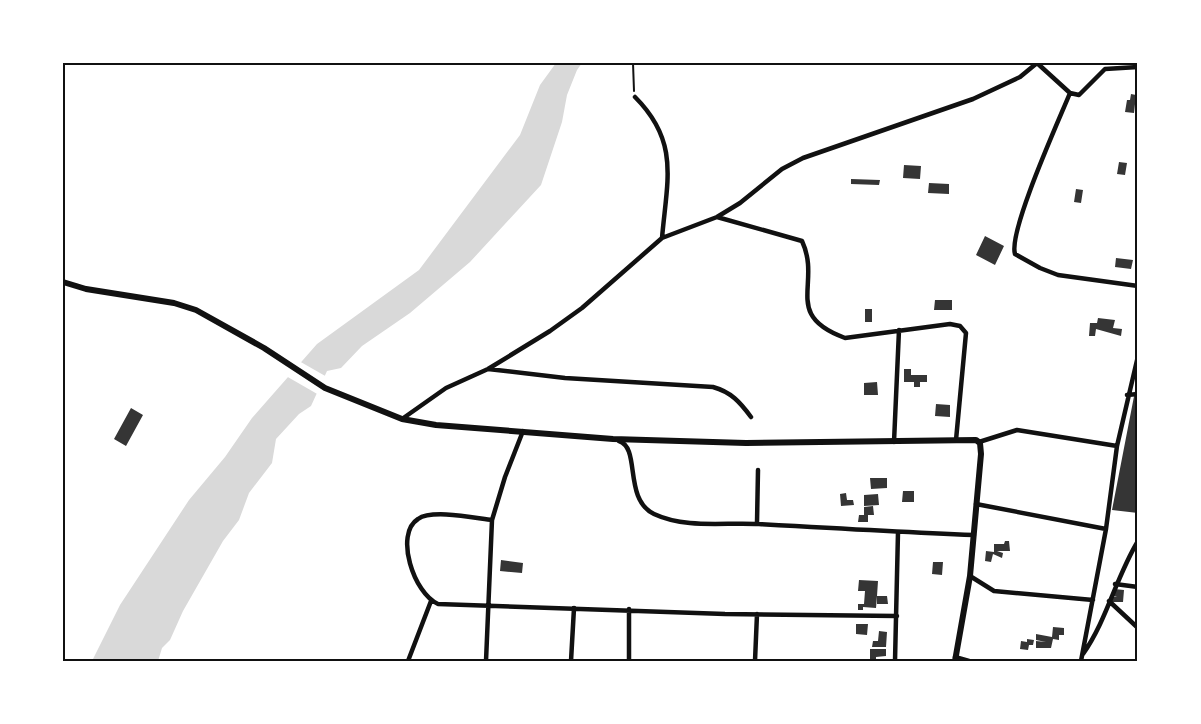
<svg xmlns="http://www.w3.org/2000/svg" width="1201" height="724" font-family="'Fira Sans',sans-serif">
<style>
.water{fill:#d9d9d9}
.pier{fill:#fff}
.building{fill:#353535}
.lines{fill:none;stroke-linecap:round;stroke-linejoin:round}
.path{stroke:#111;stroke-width:2}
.minor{stroke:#111;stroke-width:4.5}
.tertiary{stroke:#111;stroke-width:6}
.neatline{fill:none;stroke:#111;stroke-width:2}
</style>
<rect width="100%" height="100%" fill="#fff"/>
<path class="water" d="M556,63h26l-5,7 -10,25 -5,27 -21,63 -71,77 -60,51 -48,33 -21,22 -14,3 -16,35 -12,8 -23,25 -4,24 -23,30 -10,27 -16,21 -40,70 -13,29 -8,8 -4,13h-66l28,-56 69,-105 36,-43 27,-39 65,-74 102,-74 101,-135 20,-50z"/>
<path class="pier" d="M299,361l28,16 -8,18 -33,-19z"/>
<path class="building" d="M1131,94l5,1 -2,18 -9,-1 2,-12h3z
M1119,162l8,1 -2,12 -8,-1z
M904,165l17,1 -1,13 -17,-1z
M851,179l29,1 -1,5 -28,-1z
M929,183l20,1v10l-21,-1z
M1076,189l7,1 -2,13 -7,-1z
M985,236l19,10 -9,19 -19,-10z
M1116,258l17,2 -2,9 -16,-2z
M935,300h17v10h-18z
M865,309h7v13h-7z
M1098,318l17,2 -2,8 9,1 -1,7 -25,-7 -1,7h-6l1,-13h7z
M904,369h7v6h16v7h-7v5h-6v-5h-10z
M877,382l1,13h-14v-12z
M1136,386h2v127l-26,-3z
M936,404l14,1v12l-15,-1z
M131,408l12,7 -17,31 -12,-7z
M870,478h17v10l-16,1z
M903,491h11v11h-12z
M846,493l1,7h6l1,5 -13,1 -1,-12z
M878,494l1,11 -15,1v-11z
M873,506l1,9h-6v7h-10l1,-7h5v-8z
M1005,541h4l1,10h-13l6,2 -1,5 -9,-4 -2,8 -6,-1 1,-10 8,1v-8h10z
M501,560l22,3 -1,10 -22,-2z
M933,562h10l-1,13 -10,-1z
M859,580l19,1 -1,15h10l1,8h-11v-8l-1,12 -13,-1v3h-5v-6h6l1,-13h-7z
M1114,589l10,1 -1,12h-12l1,-5h5l-4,-1z
M856,624h12l-1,11 -11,-1z
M1053,627l11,1v7h-5v5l-6,-1 -2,9h-15v-7l10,1 -10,-2v-6l16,3z
M879,631l8,1 -1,15h-14l1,-6h5z
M1027,639l7,1 -1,5h-4l-1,5 -8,-1 1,-8 6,1z
M870,649h16v7l-10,1v4h-6z"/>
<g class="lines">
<path class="path" d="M633,63l1,28"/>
<path class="minor" d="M1037,63l33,30 9,2 26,-26 33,-2
M1070,93c-11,27 -62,139 -55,161l25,14 18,7 80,11
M635,97c45,45 32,83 27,141
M717,217l85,24c20,43 -20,74 43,97l105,-14 10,2 6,7 -10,107
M488,369l77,9 148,9c18,5 27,15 38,30
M1127,395l11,-1
M402,419l44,-31 42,-19 62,-38 32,-23 80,-70 55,-21 23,-14 42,-34 21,-11 170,-59 47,-22 17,-14
M619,441c22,7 4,58 35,73 32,15 70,8 105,10 71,4 143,8 215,11
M894,442l5,-112
M979,442l38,-12 100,16
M976,504l130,25
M492,520c-17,-2 -60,-11 -74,-1 -24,15 -4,75 20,85l287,10 172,2
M757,523l1,-53
M970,576l24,15 99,9
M1115,584l23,3
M1109,601l29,27
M629,609v52
M1083,654c24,-34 33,-77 55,-113
M955,657l14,4
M408,661l23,-60
M486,661l6,-141 13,-43 18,-46
M571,661l3,-53
M755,661l2,-47
M895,661l3,-129
M1081,661l25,-132 11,-83 21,-90"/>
<path class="tertiary" d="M63,282l23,7 88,14 22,7 68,38 61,40 77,31 34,6 177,14 133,4 230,-3 4,3 1,11 -11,122 -15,85"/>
</g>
<rect width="1201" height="724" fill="none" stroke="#ffffff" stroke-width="129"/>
<rect x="64" y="64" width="1072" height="596" class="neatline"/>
</svg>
